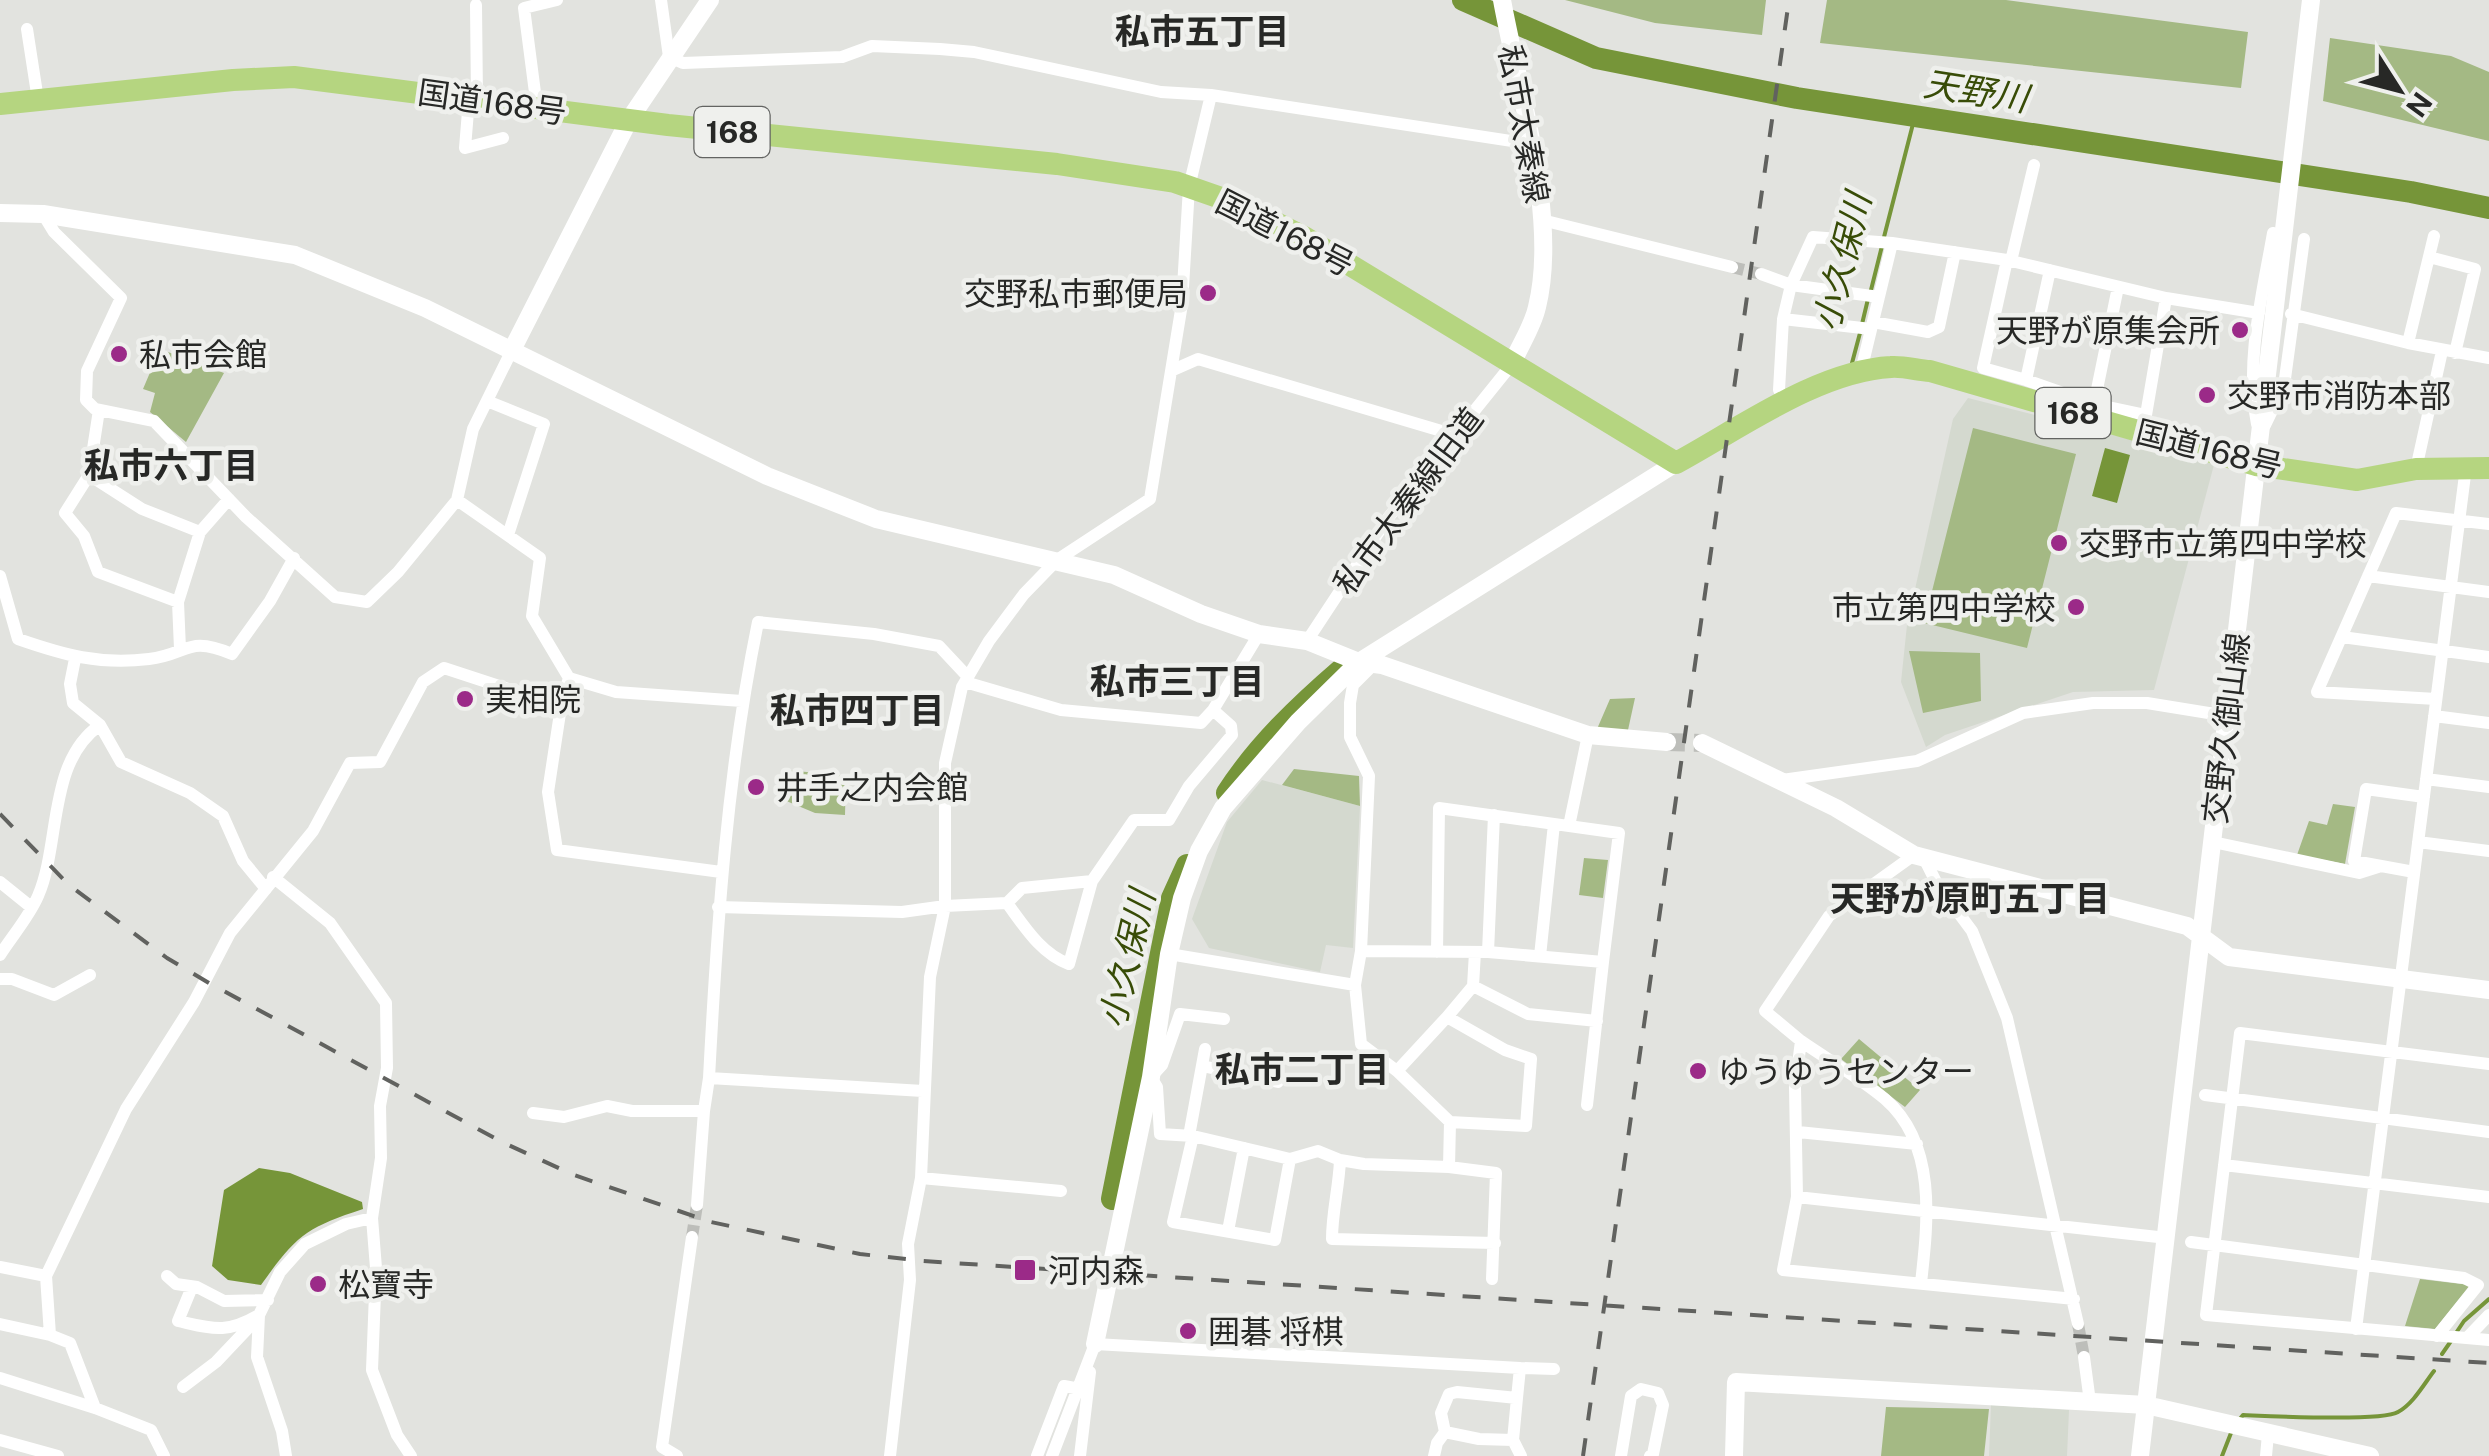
<svg xmlns="http://www.w3.org/2000/svg" width="2489" height="1456" font-family="'Public Sans','Noto Sans JP',sans-serif">
<style>
.built{fill:#d4d9cf}
.green{fill:#a4b984}
.water{fill:#769539}
.lines{fill:none;stroke-linecap:round;stroke-linejoin:round}
.stream{stroke:#769539;stroke-width:4}
.river{stroke:#769539;stroke-width:22}
.street-tunnel{stroke:#bdbeba;stroke-width:12;stroke-dasharray:12 6;stroke-linecap:butt}
.secondary-tunnel{stroke:#bdbeba;stroke-width:18;stroke-dasharray:18 9;stroke-linecap:butt}
.street{stroke:#fff;stroke-width:12}
.secondary{stroke:#fff;stroke-width:18}
.highway{stroke:#b5d580;stroke-width:22}
.rail{stroke:#61625f;stroke-width:4;stroke-dasharray:18 18;stroke-linecap:butt}
.poi-dot{fill:#9b2a88;stroke:#eff0ed;stroke-width:4}
.labels{text-anchor:middle;dominant-baseline:central;stroke-width:9;stroke-linejoin:round;paint-order:stroke}
.shield{fill:#eff0ed;stroke:#636462;stroke-width:2.5}
.shield-label{font-size:30px;font-weight:bold;fill:#272826}
.street-label{font-size:32px;fill:#272826;stroke:#eff0ed}
.poi-label{font-size:32px;fill:#272826;stroke:#eff0ed;text-anchor:start}
.neighbourhood-label{font-size:35px;font-weight:bold;fill:#272826;stroke:#eff0ed}
.water-label{font-size:35px;font-style:italic;fill:#384c07;stroke:#eff0ed}
</style>
<rect width="100%" height="100%" fill="#e2e3df"/>
<path class="built" d="M1968,398l247,63 -61,229 -81,2 -128,43 -19,12 -25,-65 6,-57 46,-206z
M1262,780l98,26 -7,142 -27,-3 -6,27 -111,-24 -17,-29 35,-97z
M1991,1405l78,5 -2,46h-78z"/>
<path class="green" d="M1565,0h201l-4,35 -107,-12z
M1827,0h179l242,32 -7,56 -421,-45z
M2330,38l121,18 38,16v69l-166,-40z
M160,349l64,24 -38,69 -36,-30 5,-19 -12,-4z
M1973,428l103,26 -49,194 -103,-25z
M1909,651l71,2 1,48 -58,12z
M1635,698l-7,32 -31,-1 13,-30z
M1294,769l65,7 1,30 -78,-21z
M787,770l59,6 -1,39 -30,-2 -31,-13z
M2333,804l22,3 -10,57 -48,-9 12,-34 18,4z
M1584,858l24,2 -5,38 -24,-3z
M1859,1039l61,51 -15,17 -64,-48z
M2420,1279l50,6 -35,44 -30,-3z
M1886,1407l103,2 -5,47h-103z"/>
<path class="water" d="M2105,448l25,7 -13,48 -25,-7z
M259,1168l31,5 72,29 1,7c-58,19 -67,27 -102,76l-33,-5 -16,-14 12,-76z"/>
<g class="lines">
<path class="stream" d="M1884,237l31,-121
M1871,290l11,-44
M1862,324l6,-25
M1852,363l8,-30
M2456,1333l8,-12 25,-22
M2442,1354l9,-13
M2239,1420l4,-5c26,1 139,7 155,-3 15,-8 26,-28 36,-41
M2222,1456l9,-23"/>
<path class="river" d="M1463,0l133,58 201,40 614,94 78,16
M1227,793c31,-48 73,-88 116,-125
M1112,1199l60,-301 15,-33"/>
<path class="street-tunnel" d="M1732,267l29,7
M692,1237l5,-32
M2078,1324l6,33"/>
<path class="secondary-tunnel" d="M1667,742l35,1"/>
<path class="street" d="M661,0l8,57 14,6 159,-6 30,-11 68,3 34,3 187,40 50,3
M476,5l1,95
M27,29l11,71
M469,99l-4,49 38,-10
M537,108l-13,-100 33,-8
M43,214l11,18 67,66 -34,73 -1,29 9,9 59,12 92,96 89,80 32,5 31,-30 59,-72 16,-71 38,-77
M1542,220l190,47
M2429,257l46,12 -20,84
M2007,260l-24,108 43,12 24,-110
M2011,261l23,-96
M1761,274l30,11 22,-48 79,6 115,17 159,38 93,15
M2291,314l117,29 81,15
M1873,322l55,10 11,-5 16,-75
M1871,329l-88,-10 8,-34 88,12
M2408,343l26,-107
M1173,370l25,-11 257,76
M1861,371l31,-128
M2026,380l68,24 24,-117
M1779,390l4,-71
M487,401l57,23 -36,111
M2094,404l52,11 20,-117
M99,410l-10,65 -24,38 19,23 14,36 80,30
M2257,424c-12,-62 5,-128 16,-191
M2265,425l19,-39 20,-147
M2416,469l26,-118
M89,475l53,34 58,23
M457,500l83,58 -8,58 37,62 -7,22 -14,92 9,58 164,22
M0,576l18,63c46,16 81,26 131,20 40,-5 38,-24 83,-5l38,-53 24,-43
M2368,576l121,16
M2342,637l147,20
M1307,641l81,-123 124,-154
M180,649l-2,-47 22,-70 29,-33
M75,659l-5,25 3,19 27,22 21,37 69,31 33,23 20,45 23,28
M569,678l47,14 126,9
M965,682l96,28 140,13 12,-13 46,-76
M2436,699l-119,-7 79,-179 93,11
M2434,716l55,7
M2426,779l63,8
M1782,780l135,-19 106,-48 70,-10h54l80,13
M1569,826l19,-91
M2213,842l146,31 19,-6
M2418,842l71,9
M1924,858l13,26 35,47 35,87 71,306
M2414,872l-60,-11 12,-72 58,8
M273,877l57,46 56,80 1,65 -7,38 1,52 -9,60 4,50 -4,102 25,65 14,21
M0,882l31,25
M1007,903c17,23 34,51 62,61l23,-83 42,-61h35l20,-34 43,-51 -1,-9 -18,-16
M718,907l184,5 43,-6 62,-3 15,-15 70,-7
M1361,951l8,-175 -19,-39v-34l3,-18 21,-21
M1437,952l2,-144 180,25 -16,129 -115,-10 -127,-1 -6,34 6,59 36,27 53,51 -1,45
M1488,952l6,-137
M1169,954l186,31
M0,955c12,-19 29,-38 38,-59 23,-53 9,-134 62,-171
M1540,956l14,-132
M0,979h12l42,16 36,-20
M1473,986l55,28 69,7
M1447,1017l26,-31 2,-34
M1224,1019l-44,-5 -18,51 -11,12 6,10 3,47 33,2 97,23 28,-8 22,9 24,4 85,3 47,6 -4,106
M1801,1041l-36,-30 64,-95 85,-61
M2489,1064l-249,-31 -34,282 283,25
M1202,1066l76,16
M1397,1071l50,-54 58,33 26,9 -5,67 -76,-4
M709,1078l214,13
M2205,1095l284,37
M1587,1105l16,-143
M533,1113l31,4 43,-11 25,5h72
M1798,1132l119,12
M1189,1136l16,-87
M1193,1136l-20,86 102,18 15,-81
M1340,1160c-1,27 -8,52 -8,79l163,4
M2224,1165l265,32
M921,1178l140,13
M1797,1197l370,41
M697,1205l7,-94 5,-33c8,-153 18,-305 49,-456l116,12 65,12 29,31
M1228,1231l16,-83
M2191,1242l273,36 14,7 -41,51
M0,1267l46,9
M167,1276l9,8 21,3 27,14 44,-1
M1921,1283c7,-62 16,-139 -36,-184 -26,-22 -57,-39 -84,-58l-6,46 2,110 -14,73 291,29
M192,1287l-14,34c36,8 48,13 81,-6
M0,1324l50,11
M2356,1329l110,-862
M2467,1338l22,-23
M2084,1357l6,45
M1520,1368l34,1
M0,1378l95,30 56,22 13,26
M183,1387l33,-25 38,-40
M95,1408l-25,-65 -20,-8 -4,-59 80,-167 68,-107 36,-69 83,-102 37,-68 30,-1 43,-80 21,-14 70,23 48,9
M0,1440l58,16
M1513,1440l8,16
M286,1456l-4,-25 -25,-74 2,-42 21,-43 25,-28 41,-20 26,-6
M677,1456l-15,-9 30,-210
M890,1456l20,-176 -2,-36 13,-66 9,-201 15,-71v-143l17,-76 27,-46 35,-47 33,-34 93,-61 32,-195 7,-117 22,-92 320,49
M1037,1456l27,-70 16,3
M1052,1456l43,-112 425,24 -3,30
M1080,1456l10,-84
M1434,1456l3,-13 8,-11 -4,-19 8,-19 8,-2 60,6 -4,42 -34,-1 -34,-7
M1621,1456l10,-60 10,-7 17,4 5,12 -10,49 -3,2
M2266,1456l2,-22"/>
<path class="secondary" d="M1502,0c16,89 57,218 35,307 -4,19 -17,38 -25,57
M0,213l43,1 252,41 130,53 342,168 109,43 238,56 87,39 58,20 48,7 52,21 23,3 206,70 79,7
M511,352l118,-232 81,-120
M1702,743l134,65 78,47 273,71 42,31 260,33
M1095,1344l56,-267 18,-123 13,-56 17,-47 24,-43 75,-86 61,-60 317,-199
M1734,1456l2,-74 410,23 224,51
M2140,1456l171,-1456"/>
<path class="highway" d="M0,104l233,-24 61,-3 374,48 389,39 118,18 66,23 63,32 372,226c63,-34 142,-92 215,-96 12,-1 26,3 39,4l326,94 101,15 59,-11 73,-1"/>
<path class="rail" d="M0,814l69,71 98,73 42,25 293,159 72,33 137,47 149,32 63,7 1566,102
M1583,1456l206,-1456"/>
</g>
<g class="poi-dot">
<circle cx="1208" cy="293" r="10"/>
<circle cx="2240" cy="330" r="10"/>
<circle cx="119" cy="354" r="10"/>
<circle cx="2207" cy="395" r="10"/>
<circle cx="2059" cy="543" r="10"/>
<circle cx="2076" cy="607" r="10"/>
<circle cx="465" cy="699" r="10"/>
<circle cx="756" cy="787" r="10"/>
<circle cx="1698" cy="1071" r="10"/>
<rect x="1013" y="1258" width="24" height="24" rx="5"/>
<circle cx="318" cy="1284" r="10"/>
<circle cx="1188" cy="1331" r="10"/>
</g>
<g class="labels">
<g class="shield">
<rect x="694.5" y="107" width="75" height="50" rx="8"/>
<rect x="2035.5" y="388" width="75" height="50" rx="8"/>
</g>
<g class="shield-label">
<text x="732" y="132">168</text>
<text x="2073" y="413">168</text>
</g>
<g class="street-label">
<text transform="translate(492 102) rotate(8)">国道168号</text>
<text transform="translate(1524 124) rotate(80)">私市太秦線</text>
<text transform="translate(1285 233) rotate(27)">国道168号</text>
<text transform="translate(2209 449) rotate(14)">国道168号</text>
<text transform="translate(1408 501) rotate(-53)">私市太秦線旧道</text>
<text transform="translate(2226 728) rotate(-83)">交野久御山線</text>
</g>
<g class="poi-label">
<text x="1188" y="293" text-anchor="end">交野私市郵便局</text>
<text x="2220" y="330" text-anchor="end">天野が原集会所</text>
<text x="139" y="354">私市会館</text>
<text x="2227" y="395">交野市消防本部</text>
<text x="2079" y="543">交野市立第四中学校</text>
<text x="2056" y="607" text-anchor="end">市立第四中学校</text>
<text x="485" y="699">実相院</text>
<text x="776" y="787">井手之内会館</text>
<text x="1718" y="1071">ゆうゆうセンター</text>
<text x="1048" y="1270">河内森</text>
<text x="338" y="1284">松寶寺</text>
<text x="1208" y="1331">囲碁 将棋</text>
</g>
<g class="neighbourhood-label">
<text x="1202" y="31">私市五丁目</text>
<text x="171" y="465">私市六丁目</text>
<text x="1177" y="681">私市三丁目</text>
<text x="857" y="710">私市四丁目</text>
<text x="1970" y="898">天野が原町五丁目</text>
<text x="1302" y="1069">私市二丁目</text>
</g>
<g class="water-label">
<text transform="translate(1976 91) rotate(9)">天野川</text>
<text transform="translate(1842 262) rotate(-76)">小久保川</text>
<text transform="translate(1127 959) rotate(-77)">小久保川</text>
</g>
</g>
<g transform="translate(2399 90) rotate(126)" stroke="#eff0ed" stroke-width="8" paint-order="stroke">
<path d="M0-8L18 38L0 25L-18 38Z" fill="#272826"/>
<text y="-15" font-size="28" font-weight="bold" text-anchor="middle" fill="#272826">N</text>
</g>
</svg>
